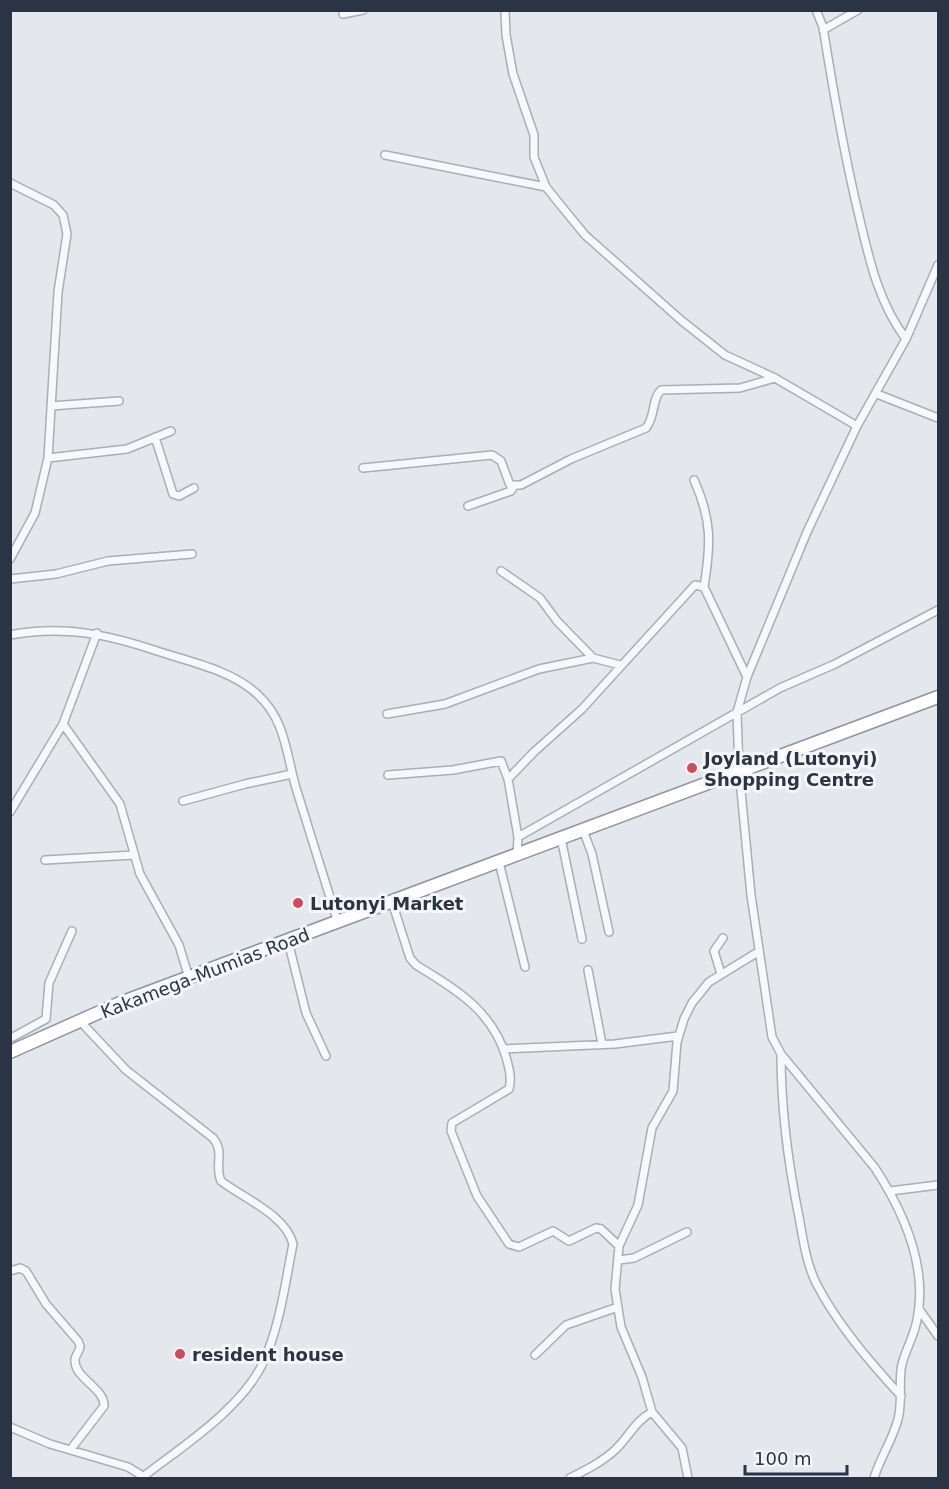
<svg xmlns="http://www.w3.org/2000/svg" width="949" height="1489" font-family="'DejaVu Sans',sans-serif">
<style>
.lines{fill:none;stroke-linecap:round;stroke-linejoin:round}
.street-casing{stroke:#a9aeb7;stroke-width:10}
.highway-casing{stroke:#8b94a3;stroke-width:15}
.street{stroke:#f7f8fa;stroke-width:7}
.highway{stroke:#fff;stroke-width:12}
.poi-dot{fill:#d1495b;stroke:#f4f6f9;stroke-width:2}
.labels{text-anchor:middle;dominant-baseline:central;stroke-width:6;stroke-linejoin:round;paint-order:stroke}
.poi-label{font-size:18px;font-weight:bold;fill:#2b3445;stroke:#f4f6f9;text-anchor:start}
.street-label{font-size:18px;fill:#2b3445;stroke:#f4f6f9}
</style>
<rect width="100%" height="100%" fill="#e4e7ec"/>
<g class="lines">
<defs>
<path id="street" d="M505,10l1,25 7,39 21,61v22l12,30 12,15 27,33 97,86 43,34 50,23 82,48
M816,10l7,17c10,63 21,127 36,189 10,43 20,88 47,123
M343,14l20,-4
M823,30l35,-20
M385,155l161,32
M10,183l44,22 9,10 4,19 -9,58 -10,166 -13,55 -25,46
M877,394l61,24
M51,406l68,-5
M155,437l18,57 6,2 15,-8
M48,458l79,-9 44,-18
M363,468l129,-13 9,6 9,24h11l50,-26 75,-31c10,-12 5,-28 15,-38l79,-2 35,-10
M694,480c18,40 17,64 10,107
M468,506l43,-15 3,-5
M501,571l39,27 17,23 36,37
M10,579l46,-5 52,-13 84,-7
M10,635c54,-10 96,-1 147,16 33,11 74,19 100,43 29,26 29,60 39,94 14,45 28,90 42,135
M387,714l58,-10 94,-35 54,-11 27,7
M63,724l57,80 20,70 39,71 10,33
M388,775l65,-5 48,-9 7,18 26,-27 48,-43 113,-124 9,2 43,90
M508,779l10,58
M183,801l62,-17 47,-10
M10,812l53,-88 34,-91
M583,830l9,24 17,78
M561,838l21,101
M517,855l1,-18 262,-149 55,-24 103,-54
M45,860l89,-5
M499,862l26,105
M392,902l18,56 6,7c39,24 76,45 90,92 3,11 6,21 3,32l-57,34 -1,8 26,65 32,48 10,3 34,-16 16,10 27,-13 5,1 18,17
M288,941l18,72 20,43
M588,970l14,74
M721,974l-7,-23 9,-13
M80,1021l46,49 87,68c12,14 1,27 8,43 22,17 65,34 72,63 -8,40 -13,82 -30,119 -22,46 -80,83 -119,113
M13,1037l33,-18 3,-36 23,-52
M503,1049l112,-5 63,-8
M781,1054c0,56 7,109 18,163 4,22 7,45 17,66 21,41 54,79 85,113
M890,1191l48,-6
M619,1260l15,-2 53,-26
M10,1271l10,-3 6,3 20,33 32,37 2,5c0,5 -4,8 -5,13 -2,19 30,29 29,47l-33,43
M919,1309l19,27
M535,1355l31,-30 52,-18
M652,1412l30,36 6,30
M10,1427l40,17 78,23 18,11
M570,1478c16,-8 32,-16 45,-28 14,-13 20,-29 37,-38l-10,-35 -21,-50 -6,-38 4,-43 19,-41 14,-77 21,-37 4,-49 7,-23 8,-16 17,-21 49,-30
M874,1478c6,-20 19,-39 24,-59 5,-18 0,-38 4,-55 4,-15 12,-28 15,-44 11,-53 -14,-109 -42,-152l-94,-114 -9,-17 -21,-142 -12,-125 -2,-58 10,-35 60,-145 50,-106 49,-87 32,-74"/>
<path id="highway" d="M10,1052l110,-49 818,-306"/>
</defs>
<use href="#street" class="street-casing"/>
<use href="#highway" class="highway-casing"/>
<use href="#street" class="street"/>
<use href="#highway" class="highway"/>
</g>
<g class="poi-dot">
<circle cx="692" cy="768" r="6"/>
<circle cx="298" cy="903" r="6"/>
<circle cx="180" cy="1354" r="6"/>
</g>
<g class="labels">
<g class="poi-label">
<text x="704" y="758">Joyland (Lutonyi)<tspan x="704" dy="21">Shopping Centre</tspan></text>
<text x="310" y="903">Lutonyi Market</text>
<text x="192" y="1354">resident house</text>
</g>
<g class="street-label">
<text transform="translate(205 973) rotate(-21)">Kakamega-Mumias Road</text>
</g>
</g>
<rect width="949" height="1489" fill="none" stroke="#2b3445" stroke-width="24"/>
<path d="M745 1465v9h102v-9" fill="none" stroke="#2b3445" stroke-width="3"/>
<text x="754" y="1465" font-size="18" fill="#2b3445" stroke="#f4f6f9" stroke-width="4.5" paint-order="stroke">100 m</text>
</svg>
